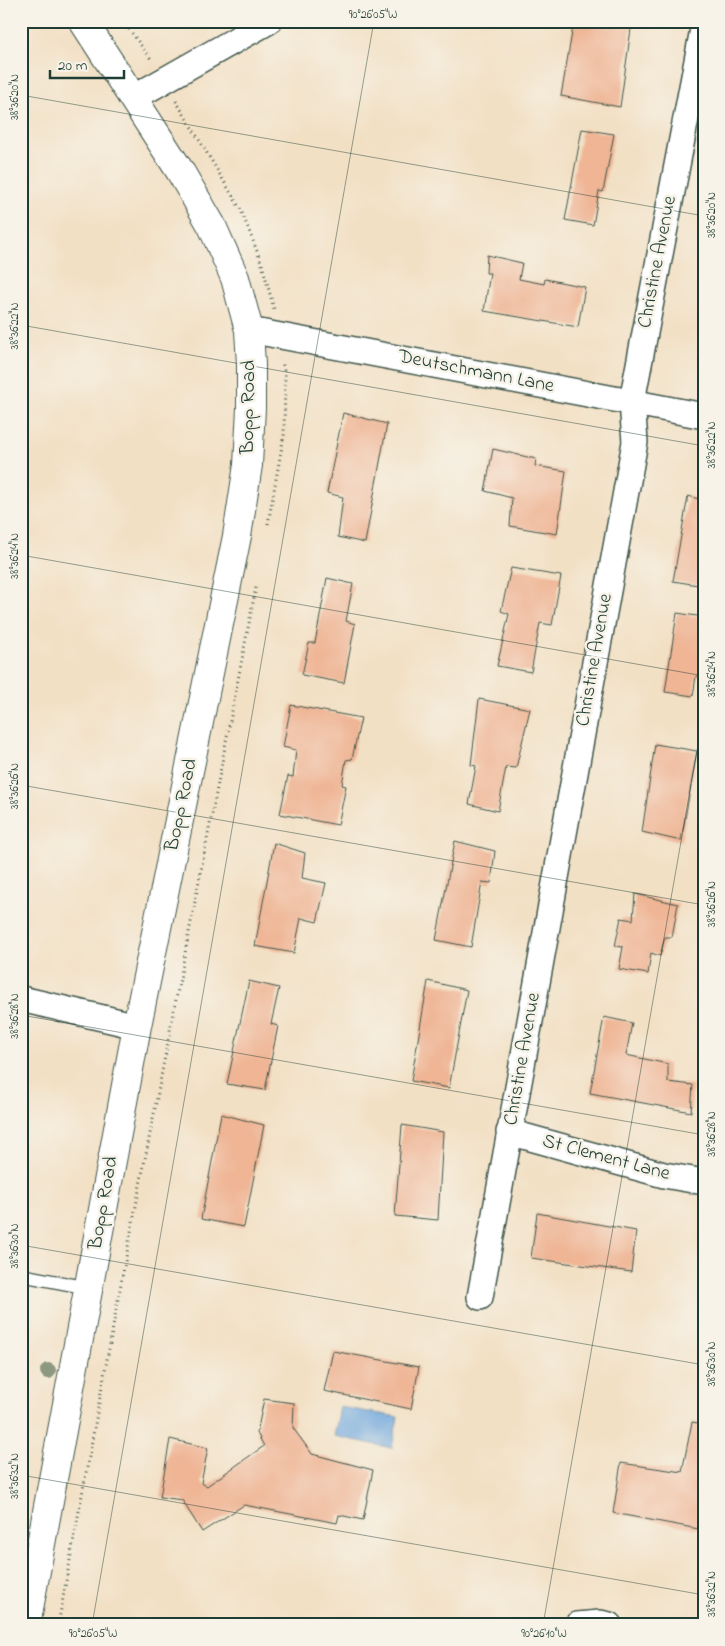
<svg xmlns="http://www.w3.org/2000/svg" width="725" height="1646" font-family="'Indie Flower',sans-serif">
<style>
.water{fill:#6ea6dd;stroke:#467288}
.building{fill:#efb595}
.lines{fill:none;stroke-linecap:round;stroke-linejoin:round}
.service-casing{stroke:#3f554a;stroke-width:15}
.minor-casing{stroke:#3f554a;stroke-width:28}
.tertiary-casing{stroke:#3f554a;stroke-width:30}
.path{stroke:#3f554a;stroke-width:3;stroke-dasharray:1 4;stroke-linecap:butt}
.service{stroke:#fff;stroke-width:12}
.minor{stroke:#fff;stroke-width:25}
.tertiary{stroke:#fff;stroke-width:28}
.tree{fill:#8c987f}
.ticks{fill:none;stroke:#1f3d34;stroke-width:1;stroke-opacity:0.45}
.labels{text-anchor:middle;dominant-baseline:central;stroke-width:5;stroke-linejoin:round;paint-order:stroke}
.street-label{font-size:20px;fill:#1f3d34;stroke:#f7f3e8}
.neatline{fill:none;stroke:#1f3d34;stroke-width:2}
.ticks-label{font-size:12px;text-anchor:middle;fill:#1f3d34}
</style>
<rect width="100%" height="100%" fill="#f7f3e8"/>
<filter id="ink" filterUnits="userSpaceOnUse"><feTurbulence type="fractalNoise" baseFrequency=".02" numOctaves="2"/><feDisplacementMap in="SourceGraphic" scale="10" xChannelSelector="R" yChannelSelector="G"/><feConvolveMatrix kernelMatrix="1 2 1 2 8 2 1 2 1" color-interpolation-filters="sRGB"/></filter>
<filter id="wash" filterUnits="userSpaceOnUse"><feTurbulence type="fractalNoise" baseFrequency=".0096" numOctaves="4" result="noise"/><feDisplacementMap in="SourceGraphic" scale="20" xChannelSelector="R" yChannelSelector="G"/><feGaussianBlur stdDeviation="1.12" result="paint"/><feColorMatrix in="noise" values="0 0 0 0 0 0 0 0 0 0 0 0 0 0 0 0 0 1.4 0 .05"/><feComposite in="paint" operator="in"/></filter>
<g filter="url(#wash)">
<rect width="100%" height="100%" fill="#f2e0c5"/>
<path class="water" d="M340,1407l58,10 -6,31 -58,-12z"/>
<g id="blocks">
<path class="building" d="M574,21l58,1 -12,85 -59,-11z
M582,129l32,5 -11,58 -4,-1 -6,34 -28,-5z
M487,255l35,8 -3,16 25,5 1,-5 40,8 -7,40 -94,-16 6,-38h-4z
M703,344h1v18l-5,-1z
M343,413l44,11 -22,119 -27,-6 5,-40 -16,-4z
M493,449l43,10 -1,7 31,5 -9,63 -47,-8 2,-28 -27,-7z
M703,478l1,1v107l-31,-5 15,-85 11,3z
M511,568l50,8 -9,49 -12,-2 -9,49 -34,-6 12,-52 -8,-3z
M327,578l26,6 -7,37 9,3 -11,59 -42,-8 7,-32h6z
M677,613l27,4v60l-8,-1 -3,20 -28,-4z
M479,699l51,10 -14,59 -10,-1 -8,44 -29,-7 7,-38 -5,-1z
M291,705l70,13 -9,41 -6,1 -4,25 4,1 -8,39 -58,-11 8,-38 5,1 3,-27 -13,-3z
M655,744l42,7 -16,90 -39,-9z
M455,841l40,10 -4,32 -9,-1 -11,65 -35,-7z
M274,843l31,10 -3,25 24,5 -9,39 -16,-4 -7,35 -39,-7z
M635,894l43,10 -6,33h-7l-5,19 -9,-3 -3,21 -29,-5 4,-22 -8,-1 6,-28 12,2z
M249,981l30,7 -8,36 7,2 -13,64 -38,-6z
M428,981l39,9 -18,98 -38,-7z
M604,1017l28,6 -6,32 42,9v18l25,3 -2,27 -101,-19z
M221,1114l43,11 -20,102 -43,-8z
M402,1125l41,7 -5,88 -43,-4z
M537,1213l99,18 -5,41 -100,-14z
M333,1351l86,16 -8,42 -87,-18z
M264,1399l30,4 -1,25 19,26 61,16 -10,50 -24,-5 -2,8 -93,-18 -42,27 -20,-32 -22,-3 10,-58 38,9 -7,35 6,3 57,-40 -7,-13z
M692,1422l12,2v106l-91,-17 8,-50 61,9z"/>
</g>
</g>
<g filter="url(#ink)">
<use href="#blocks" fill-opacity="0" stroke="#3f554a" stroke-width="1"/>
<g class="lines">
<defs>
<path id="service" d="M21,1275l68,13"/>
<path id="minor" d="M133,98l136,-77
M249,330l455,86
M21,999l116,27
M509,1132l155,43 40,7
M480,1297l155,-855 -3,-41 72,-377
M577,1625l23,-2 9,2"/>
<path id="tertiary" d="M26,1625l111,-599 100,-490 11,-71 3,-57v-43l-2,-35 -14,-52 -23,-52 -32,-55 -97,-150"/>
</defs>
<use href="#service" class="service-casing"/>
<use href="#minor" class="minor-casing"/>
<use href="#tertiary" class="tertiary-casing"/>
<path class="path" d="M123,21l28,38
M176,101l65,109 21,54 12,45
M268,524l16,-89 1,-61 -3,-12
M58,1625l64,-347 134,-691"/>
<use href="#service" class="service"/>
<use href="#minor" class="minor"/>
<use href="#tertiary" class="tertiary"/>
</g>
<circle class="tree" cx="48" cy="1371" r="8"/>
</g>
<path class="ticks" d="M21,95l683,121M21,325l683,121M21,555l683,121M21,785l683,120M21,1015l683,120M21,1245l683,120M21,1475l683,120M92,1625l282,-1604M543,1625l161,-914"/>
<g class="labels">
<g class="street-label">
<text transform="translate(658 262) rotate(-79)">Christine Avenue</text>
<text transform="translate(476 372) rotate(11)">Deutschmann Lane</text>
<text transform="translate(249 407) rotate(-89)">Bopp Road</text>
<text transform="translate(595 660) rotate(-80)">Christine Avenue</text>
<text transform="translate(182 805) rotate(-78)">Bopp Road</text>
<text transform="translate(523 1059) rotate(-80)">Christine Avenue</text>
<text transform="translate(606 1158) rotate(15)">St Clement Lane</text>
<text transform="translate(104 1203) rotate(-80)">Bopp Road</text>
</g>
</g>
<rect width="725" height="1646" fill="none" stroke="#f7f3e8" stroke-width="55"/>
<path d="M50 70v8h74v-8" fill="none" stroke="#1f3d34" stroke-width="2.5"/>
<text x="58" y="70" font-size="15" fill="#1f3d34" stroke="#f7f3e8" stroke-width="4" paint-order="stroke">20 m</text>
<rect x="28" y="28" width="670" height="1590" class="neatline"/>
<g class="ticks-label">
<text x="373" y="18">90°26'05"W</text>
<text transform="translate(14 97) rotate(-90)" y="4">38°36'20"N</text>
<text transform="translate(711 215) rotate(-90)" y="4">38°36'20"N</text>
<text transform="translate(14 326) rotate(-90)" y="4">38°36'22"N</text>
<text transform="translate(711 445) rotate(-90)" y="4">38°36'22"N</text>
<text transform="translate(14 556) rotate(-90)" y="4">38°36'24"N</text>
<text transform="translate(711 674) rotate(-90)" y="4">38°36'24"N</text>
<text transform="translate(14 786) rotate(-90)" y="4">38°36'26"N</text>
<text transform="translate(711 904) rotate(-90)" y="4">38°36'26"N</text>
<text transform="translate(14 1016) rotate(-90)" y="4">38°36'28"N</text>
<text transform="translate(711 1134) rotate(-90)" y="4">38°36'28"N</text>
<text transform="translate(14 1246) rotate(-90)" y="4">38°36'30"N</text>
<text transform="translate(711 1364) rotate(-90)" y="4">38°36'30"N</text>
<text transform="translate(14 1476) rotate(-90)" y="4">38°36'32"N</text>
<text transform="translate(711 1594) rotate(-90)" y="4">38°36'32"N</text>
<text x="93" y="1637">90°26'05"W</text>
<text x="544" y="1637">90°26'10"W</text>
</g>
</svg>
